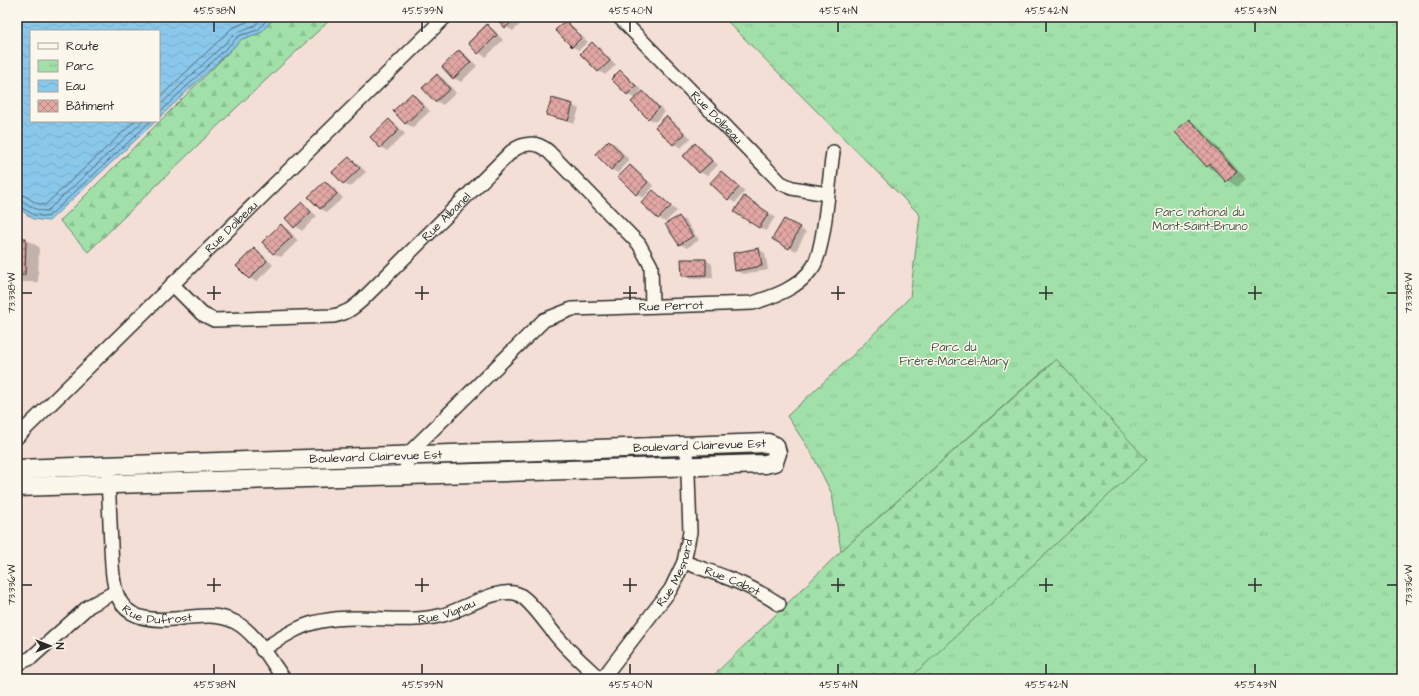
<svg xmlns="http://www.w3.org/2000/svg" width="1419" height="696" font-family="'Architects Daughter',sans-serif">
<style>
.forest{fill:url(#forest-firs);stroke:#66866a}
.park{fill:url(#park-tufts);stroke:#66866a}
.water{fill:url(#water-waves);stroke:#64899e}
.shadow{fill:#0003}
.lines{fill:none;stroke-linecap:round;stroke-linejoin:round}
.shore{stroke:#516a78;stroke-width:1}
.building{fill:url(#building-cross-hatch);stroke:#2b2b2b}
.street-casing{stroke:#2b2b2b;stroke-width:16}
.secondary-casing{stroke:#2b2b2b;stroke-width:21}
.street{stroke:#fbf7ec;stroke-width:13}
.secondary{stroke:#fbf7ec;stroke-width:18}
.ticks{fill:none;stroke:#2b2b2b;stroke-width:1.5}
.labels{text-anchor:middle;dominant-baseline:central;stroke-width:3;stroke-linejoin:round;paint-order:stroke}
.street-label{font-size:12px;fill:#2b2b2b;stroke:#fbf7ec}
.park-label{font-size:12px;fill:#48584a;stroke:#fbf7ec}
.neatline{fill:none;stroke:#2b2b2b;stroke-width:1.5}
.ticks-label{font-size:10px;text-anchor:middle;fill:#2b2b2b}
</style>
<defs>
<pattern id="forest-firs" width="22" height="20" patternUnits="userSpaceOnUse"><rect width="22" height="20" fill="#a1e1a9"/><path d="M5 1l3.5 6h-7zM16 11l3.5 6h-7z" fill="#8bc192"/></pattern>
<pattern id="park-tufts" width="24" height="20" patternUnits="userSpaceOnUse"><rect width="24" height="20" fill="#a1e1a9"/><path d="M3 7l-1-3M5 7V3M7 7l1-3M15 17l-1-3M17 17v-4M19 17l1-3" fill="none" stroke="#8bc192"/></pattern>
<pattern id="water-waves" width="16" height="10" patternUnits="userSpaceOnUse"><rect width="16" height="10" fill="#8ac8eb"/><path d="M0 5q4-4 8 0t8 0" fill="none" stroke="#77acca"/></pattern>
<pattern id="building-cross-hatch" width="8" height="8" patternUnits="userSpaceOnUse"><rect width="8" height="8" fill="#e2a7a3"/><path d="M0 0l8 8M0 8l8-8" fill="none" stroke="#b78885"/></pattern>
</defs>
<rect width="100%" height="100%" fill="#f4dfd6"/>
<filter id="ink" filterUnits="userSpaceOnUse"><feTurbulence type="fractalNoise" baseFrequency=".025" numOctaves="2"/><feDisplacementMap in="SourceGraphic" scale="8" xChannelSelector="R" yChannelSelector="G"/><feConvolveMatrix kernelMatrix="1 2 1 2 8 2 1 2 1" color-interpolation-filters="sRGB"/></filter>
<g filter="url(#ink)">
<path class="forest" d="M275,17h58l-99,93 -146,142 -28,-31 182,-182 18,-6z
M1402,17v662h-692l131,-128 216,-192z"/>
<path class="park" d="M723,17h679v662h-493l238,-219 -91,-101 -215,192 -9,-57 -21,-42 -24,-36 66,-61 57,-58 10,-82z"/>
<path class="water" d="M17,17h258l-15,16 -18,6 -83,79v-87h-128v90h125l-107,100 -16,-2 -16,-12z"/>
<path class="shadow" d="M496,17h32l-15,14 -7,-4z
M566,22l6,4 16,16 -9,8 -6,-3 -16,-17z
M487,26l7,4 9,10 -17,17 -7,-4z
M592,44l7,3 17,18 -11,10 -6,-4z
M459,51l7,4 11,11 -16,16 -7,-4 -11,-11z
M620,71l6,4 16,15 -8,8 -7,-4z
M437,75l7,4 12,14 -13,12 -7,-4 -12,-13z
M643,92l6,4 16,16 -10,10 -7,-4z
M412,95l6,3 12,13 -17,16 -7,-3 -12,-13z
M572,105l7,4 -5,15 -27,-10z
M666,117l7,4 18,17 -10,10 -7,-4 -18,-17z
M389,120l7,4 9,10 -18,17 -6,-4z
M1189,120l10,6 47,53 -9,8 -30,-21z
M609,141l7,4 13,15 -11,13 -6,-3 -16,-16z
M695,145l7,3 16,17 -11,11 -7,-4 -16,-16z
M350,158l6,4 10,10 -16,15 -7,-4z
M630,166l24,20 -11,12 -6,-4 -18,-17z
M722,172l23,19 -10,12 -6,-4z
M325,182l7,4 11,12 -16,14 -7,-3z
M653,192l24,19 -12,11 -6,-4z
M751,202l24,15 -9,14 -7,-4z
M302,203l15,13 -15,15 -16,-13z
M679,217l7,4 13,19 -12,8 -7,-4z
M785,220l21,12 -10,19 -23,-12z
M281,226l7,3 10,12 -17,16 -7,-3 -11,-12z
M17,239h8l14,8 -1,35h-21z
M254,249l7,4 12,12 -17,17 -6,-4z
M758,249l7,4 3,17 -25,4 -7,-3z
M706,260l6,4 1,14 -23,1 -7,-4z"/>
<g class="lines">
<path class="shore" d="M159,98l73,-70 19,-8 3,-3
M159,106l77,-73 19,-8 7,-8
M159,113l80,-77 19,-6 11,-13
M17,194c11,0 16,11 28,11l90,-84
M17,200c11,0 15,12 30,11l96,-90
M17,205l17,10 14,2 103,-96"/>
</g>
<path class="building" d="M495,17h22l-12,11z
M566,21l16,16 -10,10 -17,-17z
M487,24l10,11 -19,19 -10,-11z
M592,42l18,19 -12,11 -18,-18z
M459,50l12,12 -18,17 -11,-12z
M620,70l16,16 -9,9 -16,-16z
M437,74l13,15 -15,13 -13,-14z
M643,91l16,17 -11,11 -17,-17z
M412,93l12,14 -19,17 -12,-13z
M552,98l21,6 -5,17 -22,-6z
M666,116l19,18 -12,11 -18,-18z
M389,119l10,11 -19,18 -10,-11z
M1189,119l48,53 -11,10 -16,-18 -3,3 -32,-35z
M609,140l14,16 -12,14 -16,-16z
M695,143l17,18 -13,12 -16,-17z
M349,157l11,11 -17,16 -11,-12z
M630,165l18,17 -12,13 -18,-18z
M721,171l18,16 -11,13 -18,-17z
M325,181l12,13 -17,15 -12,-12z
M653,190l18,16 -13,13 -17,-16z
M744,196l25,17 -10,15 -25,-16z
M302,202l9,10 -17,16 -9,-10z
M679,216l14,20 -14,9 -14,-21z
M784,219l16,8 -11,22 -17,-10z
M281,224l11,13 -19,17 -11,-12z
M17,238h9l-1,37h-8z
M254,248l13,13 -18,18 -13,-13z
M759,248l3,18 -27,5 -2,-18z
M681,259h25v16l-24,1z"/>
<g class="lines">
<defs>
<g id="street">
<path id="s1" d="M619,17l162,166 11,5 35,6"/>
<path id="s2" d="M172,284l30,30 12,6 119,-4c12,-2 19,-7 28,-15l150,-149c12,-10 26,-11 38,0l90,92 12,22 1,40"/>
<path id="s3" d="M17,437l428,-420"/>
<path id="s4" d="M407,475l-1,-19 138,-136 28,-11 181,-6c22,-7 46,-15 60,-36 12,-19 16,-90 20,-115"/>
<path id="s5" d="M108,476c1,24 2,47 3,70 2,47 3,78 62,73 21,-2 43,-7 62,3 21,11 35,38 49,57"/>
<path id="s6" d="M684,562c33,12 65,22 95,42"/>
<path id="s7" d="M262,650c16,-10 33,-22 51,-27 43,-12 88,3 130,-8 20,-5 55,-29 75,-21 14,7 30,33 41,45 12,14 27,27 41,40"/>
<path d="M17,664l14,-6 58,-52 26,-14"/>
<path id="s8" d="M602,679l69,-90 13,-27 6,-30 -3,-85"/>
</g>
<g id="secondary">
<path id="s9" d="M17,469l751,-26 7,3 2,7 -3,9 -9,2 -748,23"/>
</g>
</defs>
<use href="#street" class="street-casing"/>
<use href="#secondary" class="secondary-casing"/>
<use href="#street" class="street"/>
<use href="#secondary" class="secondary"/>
</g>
</g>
<path class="ticks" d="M214,22v10M422,22v10M630,22v10M838,22v10M1046,22v10M1255,22v10M214,286v14M422,286v14M630,286v14M838,286v14M1046,286v14M1255,286v14M22,293h10M207,293h14M415,293h14M623,293h14M831,293h14M1039,293h14M1248,293h14M1387,293h10M214,578v14M422,578v14M630,578v14M838,578v14M1046,578v14M1255,578v14M22,585h10M207,585h14M415,585h14M623,585h14M831,585h14M1039,585h14M1248,585h14M1387,585h10M214,664v10M422,664v10M630,664v10M838,664v10M1046,664v10M1255,664v10"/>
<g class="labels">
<g class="street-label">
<text stroke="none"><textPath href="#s1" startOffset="140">Rue Dolbeau</textPath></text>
<text stroke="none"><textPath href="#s2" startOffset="327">Rue Albanel</textPath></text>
<text stroke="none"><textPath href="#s3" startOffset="300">Rue Dolbeau</textPath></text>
<text stroke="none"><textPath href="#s4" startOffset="342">Rue Perrot</textPath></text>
<text stroke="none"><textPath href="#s9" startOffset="683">Boulevard Clairevue Est</textPath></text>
<text stroke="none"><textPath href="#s9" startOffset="359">Boulevard Clairevue Est</textPath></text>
<text stroke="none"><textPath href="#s8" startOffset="130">Rue Mesnard</textPath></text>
<text stroke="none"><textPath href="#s6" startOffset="52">Rue Cabot</textPath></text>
<text stroke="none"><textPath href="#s5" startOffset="169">Rue Dufrost</textPath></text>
<text stroke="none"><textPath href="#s7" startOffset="193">Rue Vignau</textPath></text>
</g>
<g class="park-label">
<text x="1200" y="212">Parc national du<tspan x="1200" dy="14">Mont-Saint-Bruno</tspan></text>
<text x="954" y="347">Parc du<tspan x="954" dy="14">Frère-Marcel-Alary</tspan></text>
</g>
</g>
<rect width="1419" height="696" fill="none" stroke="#fbf7ec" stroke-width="44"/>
<rect x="30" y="30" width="130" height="92" fill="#fbf7ec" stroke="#a8a59f"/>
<rect x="38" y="43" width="20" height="6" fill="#fbf7ec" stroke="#a8a59f"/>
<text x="66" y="50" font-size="12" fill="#2b2b2b">Route</text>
<rect x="38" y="60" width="20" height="12" fill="url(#park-tufts)" stroke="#a8a59f"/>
<text x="66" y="70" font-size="12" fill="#2b2b2b">Parc</text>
<rect x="38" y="80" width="20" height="12" fill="url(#water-waves)" stroke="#a8a59f"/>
<text x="66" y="90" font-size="12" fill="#2b2b2b">Eau</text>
<rect x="38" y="100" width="20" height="12" fill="url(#building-cross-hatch)" stroke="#a8a59f"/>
<text x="66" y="110" font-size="12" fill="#2b2b2b">Bâtiment</text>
<g transform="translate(50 646) rotate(90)" stroke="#fbf7ec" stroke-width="3" paint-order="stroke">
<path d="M0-3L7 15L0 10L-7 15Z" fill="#2b2b2b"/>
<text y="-6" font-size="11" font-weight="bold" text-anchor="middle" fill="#2b2b2b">N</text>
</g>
<rect x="22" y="22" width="1375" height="652" class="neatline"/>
<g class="ticks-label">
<text x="214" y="14">45.538°N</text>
<text x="422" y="14">45.539°N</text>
<text x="630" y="14">45.540°N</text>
<text x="838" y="14">45.541°N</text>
<text x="1046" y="14">45.542°N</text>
<text x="1255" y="14">45.543°N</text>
<text transform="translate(1408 293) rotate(-90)" y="4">73.338°W</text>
<text transform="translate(11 293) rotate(-90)" y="4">73.338°W</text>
<text transform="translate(1408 585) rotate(-90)" y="4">73.336°W</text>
<text transform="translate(11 585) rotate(-90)" y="4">73.336°W</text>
<text x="214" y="688">45.538°N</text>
<text x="422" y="688">45.539°N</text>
<text x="630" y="688">45.540°N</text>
<text x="838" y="688">45.541°N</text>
<text x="1046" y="688">45.542°N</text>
<text x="1255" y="688">45.543°N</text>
</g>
</svg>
